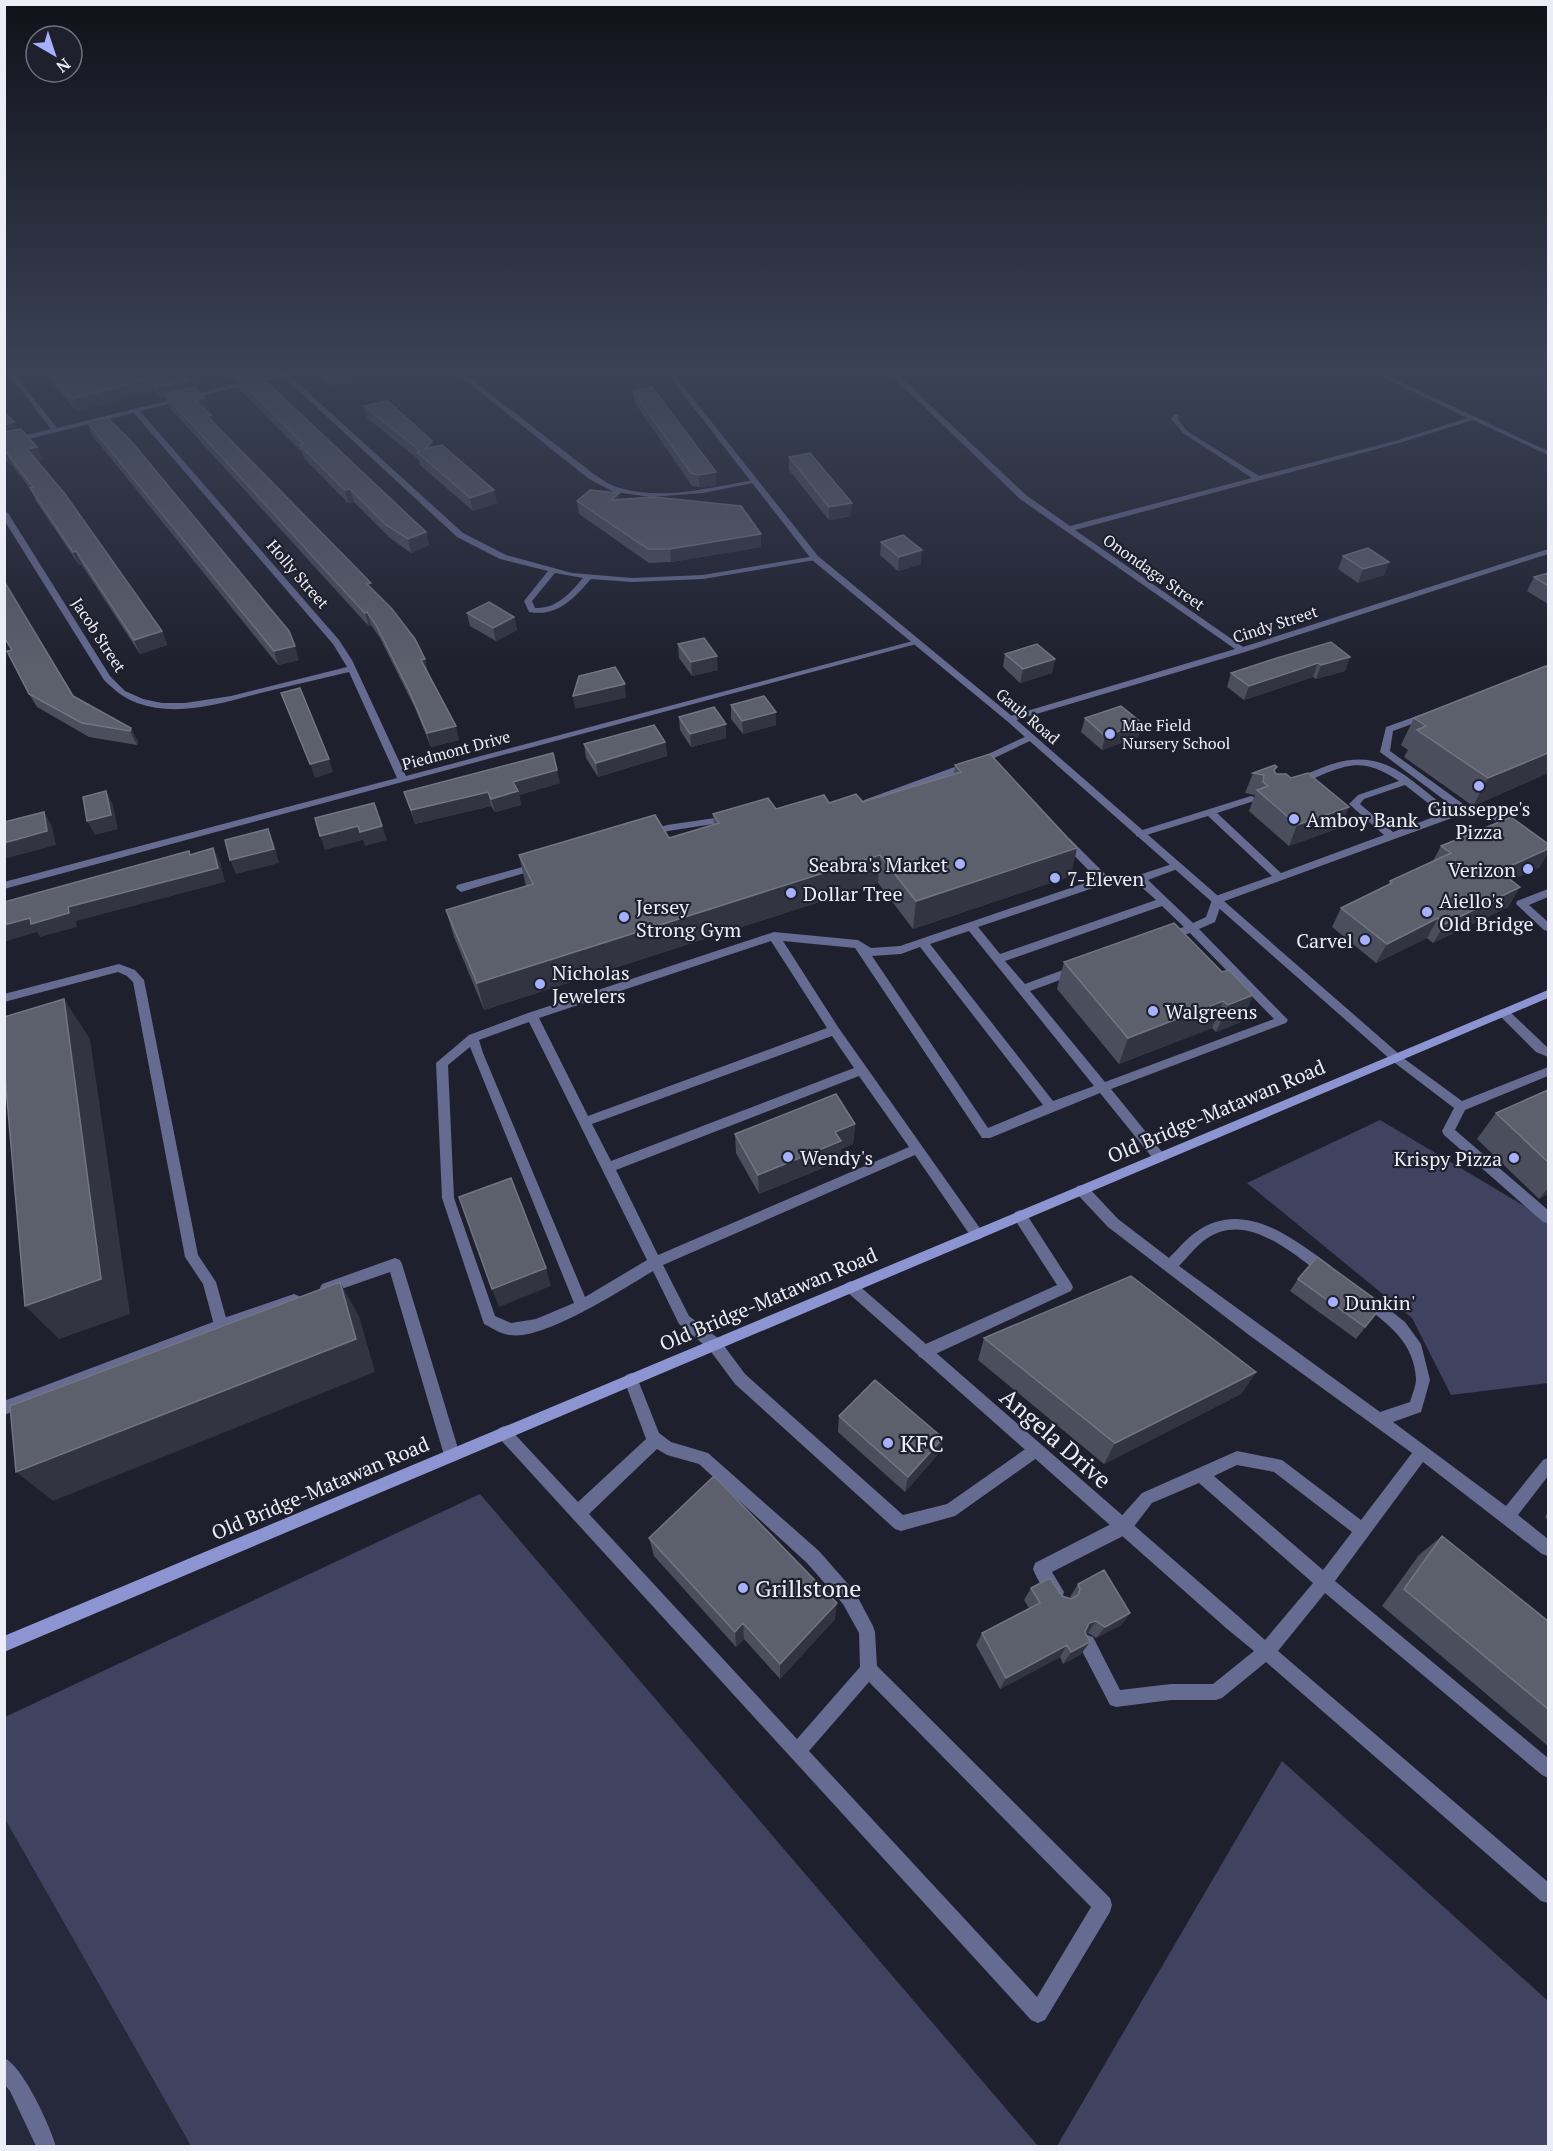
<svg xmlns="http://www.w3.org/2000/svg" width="1553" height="2151" font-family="'PT Serif',serif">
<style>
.built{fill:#26293c}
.green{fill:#3f4360}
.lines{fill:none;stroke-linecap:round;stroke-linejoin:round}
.service{fill:#656b91;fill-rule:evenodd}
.minor{fill:#656b91;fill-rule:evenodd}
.tertiary{fill:#656b91;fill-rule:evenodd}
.secondary{fill:#8c95d2;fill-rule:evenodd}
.wall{fill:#4b4e5c}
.shaded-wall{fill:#323442}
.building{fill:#5c5f6c;stroke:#737682;stroke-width:1.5}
.poi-dot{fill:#a6b1fc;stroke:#1e202d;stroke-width:2}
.labels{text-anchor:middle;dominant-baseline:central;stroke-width:4.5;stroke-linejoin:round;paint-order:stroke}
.far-street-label{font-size:16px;fill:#eceef7;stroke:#1e202d}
.far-poi-label{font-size:16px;fill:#eceef7;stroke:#1e202d;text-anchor:start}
.poi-label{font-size:20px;fill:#eceef7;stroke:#1e202d;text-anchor:start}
.street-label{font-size:20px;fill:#eceef7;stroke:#1e202d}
.near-street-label{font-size:24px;fill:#eceef7;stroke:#1e202d}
.near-poi-label{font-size:24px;fill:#eceef7;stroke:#1e202d;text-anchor:start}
</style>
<rect width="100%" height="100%" fill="#1e202d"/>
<path class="built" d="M5,1819l186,327h-186z"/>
<path class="green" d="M1380,1120l168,100v163l-97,12 -39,-77 -165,-135z
M480,1494l558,652h-847l-186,-327v-102z
M1282,1761l266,240v145h-491z"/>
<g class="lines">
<path class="service" d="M1428,712l5,3 -2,2 -38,14 -3,20 80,58 19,-1 31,21 -5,3 -4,-1 -27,-18 -32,5 -230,84 -7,20 -16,7 89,91 -2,3 -175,66 52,64 2,4 -2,4 -4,1 -4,-1 -55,-68 -110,45h-8l-127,-190 -72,-7 55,86 146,207 -2,4 -5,2 -5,-2 -57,-83 -252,110 26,51 30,23 26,35 158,141 44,-11 84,-59 5,-2 5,2 2,5 -2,5 -86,61 -54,15 -6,-2 -160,-145 -26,-35 -30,-25 -26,-53c-30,18 -110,70 -143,64 -9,-1 -18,-7 -26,-11l-42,-126 -6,-135 33,-28 59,-22 246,-81 84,8 13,8 29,-2 197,-67 -35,-36v-4h8l37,37 32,-1 33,-11h8l1,2 -1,2 -32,12 45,43 13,-6 7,-20 59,-21 -64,-60 -68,21 -4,-1v-4l115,-36 3,1v4l-37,12 64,60 103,-38 -35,-31 9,-9 41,-14c-42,-28 -57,-13 -99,3l-3,1 -5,-3c7,-6 20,-10 29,-14 62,-25 85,10 131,44l7,-1 -79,-59 6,-25zM1405,785l37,29 -49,18 -33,-28 4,-5zM1137,883l19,17 -156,54 -22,-27 127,-43zM1162,906l22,21 -20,6 -1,3 1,3 4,1 22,-7 84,86 -169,63 -75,-91 49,-18 2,-3 -2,-3h-8l-46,17 -20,-23zM969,931l125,155 -41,15 -123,-157zM771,941l56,87 -239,88 -49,-98zM920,947l123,158 -55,23 -116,-172 29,-2zM529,1022l118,238 -62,37 -102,-244 -4,-13zM832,1036l22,32 -243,93 -19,-37zM470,1047l104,256 -38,16 -25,4 -16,-7 -41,-118 -6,-133zM859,1076l50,71 -251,108 -42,-85z
M1031,734l3,1v4l-46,22 -118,43h-6l-2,-2 2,-2 118,-43z
M729,816l5,3 -1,2 -65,10 -19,6 -5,-3 1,-2 22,-7z
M537,863l5,3 -1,2 -80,24 -5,-4 1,-3z
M1548,889v8l-19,8 19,17v9l-4,-1 -28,-26 1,-3z
M119,964l16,6 9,10 54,275 18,27 12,43 -2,4 -5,2 -5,-2 -2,-4 -11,-41 -18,-27 -52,-275 -6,-6 -9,-4 -114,30v-8z
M1504,1009l4,1 40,38v9l-12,-5 -36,-36 -2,-3 2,-3z
M1395,1052l67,49 86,-34v9l-83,34 -10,20 93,80v13l-5,-1 -99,-87 -2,-4 12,-23 -63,-48 -2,-3z
M1082,1185l5,1 31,33 51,39c9,-9 17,-19 27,-26 48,-34 96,6 135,34l2,4 -2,4 -5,2 -5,-2c-32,-23 -75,-63 -115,-35 -10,7 -18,18 -27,27l201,146 30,-10c2,-7 6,-16 6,-23 -2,-37 -27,-54 -54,-75l-2,-4 2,-4 5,-2 5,2 33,26 16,22 9,36 -9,32 -28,10 113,84 37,-46 5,-2v18l-30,39 30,24v17l-6,-2 -119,-92 -88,119 213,177v20l-6,-3 -217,-182 -47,58 270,231v21l-7,-2 -275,-239 -44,36 -6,2h-45l-55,7 -6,-2 -29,-56 -2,-6 2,-6 6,-2 6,2 27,53 51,-6h42l41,-33 -28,-23 -2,-6 2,-6 6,-2 6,2 27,24 48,-57 -114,-100 -47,20 -23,30 -77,39 12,20 -2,6 -6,2c-10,-4 -19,-21 -23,-31l2,-6 82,-42 25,-28 95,-42 45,9 79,60 51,-67 -163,-118 -141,-108 -31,-33 -1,-4 1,-4zM1237,1465l37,7 78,60 -29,38 -109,-94z
M1020,1210l5,2 46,71 2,4 -2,4 -142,66 -5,2 -5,-2 -2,-5 2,-5 138,-62 -42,-65 -2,-4 2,-4z
M631,1373l5,2 23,58 12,9 37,11 111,98 36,41 18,34 2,6 2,34 233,232 2,7 -2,7 -65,108 -7,3 -7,-3 -532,-582 -2,-5 2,-5 5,-2 5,2 69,74 68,-63 -22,-59 2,-5zM657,1449l10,6 32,9 108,99 36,41 16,29 1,34 -63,72 -208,-225zM869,1682l222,225 -54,90 -228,-246z
M4,2058c19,8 46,68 52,88h-20l-26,-55 -6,-7z"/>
<path class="minor" d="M7,372h6l44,56 227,-56h11l-6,3 174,158 43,22 66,18 60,5 71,-3 112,-19 4,2 -4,2 -112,19 -71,3 -41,-3c-18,20 -33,38 -62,33l-5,-11 24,-30 -48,-12 -43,-22 -174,-161 -143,35 199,229 13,20 54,116 507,-135 7,2 -916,246v-7l393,-104 -48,-106c-25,6 -51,12 -76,18 -42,10 -92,29 -136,13 -13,-5 -23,-13 -33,-23l-100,-160v-9l4,2 102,163 15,15 18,8 19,4h23l46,-7 116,-29 -14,-23 -199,-231 -130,32v-4l47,-12zM555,573l28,5c-13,15 -26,31 -48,30l-3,-7z
M455,372h7l133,103c8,5 16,11 25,13 43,13 91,-1 134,-8l4,2 -55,11 -52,4 -37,-5 -25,-13z
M888,372h7l131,123 44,31 182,-48 -69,-45 -12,-14 4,-5h4l-1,5 9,12 72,45 136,-35 72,-23 -95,-46h8l168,79v4l-2,-1 -73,-34 -74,23 -324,87 168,117 302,-97h3v4l-303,98 -232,69h-6v-4l228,-68 -215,-150z
M395,1258l5,2 2,4 58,191 -3,5 -5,2 -5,-2 -3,-5 -54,-183 -63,22 -5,-2 -2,-4 2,-4z
M851,1281l5,2 382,333 2,6 -2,6 -6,2 -6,-2 -380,-337 -2,-4 2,-4z
M294,1294l5,2 2,4 -2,4 -77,27 -218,84v-14l217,-82z"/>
<path class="tertiary" d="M666,372h6l146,184 195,161 386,337 2,3 -2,3h-8l-384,-339 -195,-161z"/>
<path class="secondary" d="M1548,990v8l-1544,654v-16z"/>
</g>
<path class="wall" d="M43,372h208l175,160 3,13 -18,8 -21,-15 -36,-36 -6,1 -44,-45 -2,-6 -63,-63 -2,-8 -4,1 -9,-8 -35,10 1,4 19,22 -2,1 7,13 158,165 56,84 31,67 -28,7 -16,-39 -35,-70 -9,-13 -2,1 -5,-5 -196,-215 -2,-7 -4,1 -8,-9 -77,20 -22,-24 -2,-5z
M315,372h37l2,8 -22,6z
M633,391l83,81v13l-17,2 -7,-1 -57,-83z
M364,406l68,35 2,6 63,56 -24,8 -53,-46 -1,-5 -52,-42z
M4,412l14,18 25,30 -6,1 125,170 5,14 -27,9 -58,-89h-3l-43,-64 -4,-10 -20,-26h-2l-6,-7z
M87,422l212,238 -21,5 -186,-230z
M789,457l62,59 -22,4 -40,-50z
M619,500l142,47 -90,15 -22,1 -70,-49 -2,-13z
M881,542l40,22 -23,7 -18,-16z
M1343,556l46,6 -5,13 -26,8 -20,-14z
M1548,573v31l-21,-13 7,-14z
M467,613l47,4 3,13 -21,11 -26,-15z
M678,644l40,26 -26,6 -13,-18z
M11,650l62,46 58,32 7,14 -1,3 -48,-8 -52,-30 -8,-13z
M1005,654l50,5 -3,14 -32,10 -17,-16z
M1350,657l-5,14 -29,8 -3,-2 -69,23 -17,-13 4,-14z
M1548,668v105l-75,33 -69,-49 4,-7 -7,-5 13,-27z
M731,705l45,20 -33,9 -12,-15z
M679,717l47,7v14l-35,9 -11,-17z
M1085,718l57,5 -4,14 -36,13 -21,-18z
M665,742l2,14 -69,21 -12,-19 -2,-14z
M955,765l116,111 -158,53 -35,-46 -394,127 -30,-73 -8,-27 80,-24 -1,-4 -6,-27 150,-17 45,-13 -1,-11 63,-5 53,-6 34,-1 91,-28z
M1275,772l1,2 15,4 58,29 -10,21 -50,18 -40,-35 6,-16 -10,-2 8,-20z
M560,783l-41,12 2,10 -26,7 -4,-6 -76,18 -11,-32z
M1441,846l99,21 -29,13 9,7 -12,20 -75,36 -6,-5 -51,25 -44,-36 9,-19 47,-22 2,-5 43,-20z
M1064,962l158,10 31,23 -12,27 -25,10 -4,-4 -93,36 -62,-75z
M1548,1090v104l-9,5 -62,-60 19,-26z
M855,1124l-2,20 -12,5 -1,12 -81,33 -23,-41 -1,-19z
M1298,1279l85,26 -27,34 -66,-48z
M984,1338l272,34 -15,22 -137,70 -126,-104z
M839,1416l104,22 -4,15 -34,39 -67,-60z
M1548,1511v9l-3,-3z
M1442,1536l106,85v125l-166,-140 37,-51z
M649,1538l186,81 -55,60 -36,-40 -8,8 -82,-91z
M1078,1584l52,29 -9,12 -25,13 -8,-5h-2l-5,21 -18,10 -3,-7 -60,32 -24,-44 6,-12 47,-25 -5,-8 7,-12 40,11 -1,-2z"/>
<path class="shaded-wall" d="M182,372h42v2l-35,10 3,8 -28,2 2,5 -4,1 -5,-13z
M230,372h21l2,5h-17l1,4 -4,1z
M336,372h16l2,8 -22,6 -3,-12z
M149,379l5,12 -77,20 -5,-12z
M205,398l4,12 -9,3 -4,-12z
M211,415l5,12 -9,-11z
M14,422l6,13 -16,4v-14z
M432,441l3,13 -7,8 -3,-13z
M37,447l6,13 -10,2 -6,-13z
M4,452h2l6,13h-2l-6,-11z
M716,472v13l-17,2v-12z
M350,489l4,13 -6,1 -3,-13z
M494,490l3,13 -24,8 -3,-13z
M619,493l1,13 -9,-6z
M852,503l-1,13 -22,4v-13z
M426,532l3,13 -18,8 -3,-14z
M761,534v13l-90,15 -1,-13z
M922,550l-1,14 -23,7 1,-14z
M76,551l6,14h-3l-6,-13z
M1389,562l-5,13 -26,8 5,-14z
M367,612l4,13 -2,1 -4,-13z
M514,617l3,13 -21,11 -3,-13z
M162,631l5,14 -27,9 -6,-14z
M295,646l4,14 -21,5 -4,-14z
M717,656l1,14 -26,6 -1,-14z
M1350,657l-5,14 -29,8 5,-14z
M425,659l3,14 -7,-13z
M1055,659l-3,14 -32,10 3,-14z
M1318,663l-5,14 -69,23 5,-14z
M625,684l1,14 -51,11 -2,-13z
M776,712v13l-33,9 -1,-13z
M1142,723l-4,14 -36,13 3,-14z
M726,724v14l-35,9 -1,-13z
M456,726l3,14 -28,7 -4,-14z
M131,728l7,14 -1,3 -7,-14z
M665,742l2,14 -69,21 -2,-14z
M1548,753v20l-75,33 15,-28z
M329,759l4,13 -18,6 -5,-14z
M557,770l3,13 -41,12 2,10 -26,7 -4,-13 22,-17z
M106,791l7,14 5,24 -23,6 -8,-14z
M488,792l3,14 -76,18 -4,-14z
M1349,807l-10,21 -50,18 8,-21z
M44,812l8,14 4,19 -52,14v-16z
M358,826h24l5,14 -22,6 -2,-6 -38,10 -5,-14z
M268,829l6,14 5,20 -43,11 -6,-14z
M213,848l7,14 5,20 -149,39 1,6 -37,10 -3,-5 -33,10v-17l64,-18z
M1077,848l-6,28 -158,53 3,-28z
M1548,849v4l-8,14 -53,24 12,-20z
M880,855l-2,28 -394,127 -7,-27z
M1520,887l-12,20 -75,36 12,-19z
M1438,918l-11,20 -51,25 11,-19z
M1253,995l-12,27 -25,10 12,-27z
M64,999l26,40 40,275 -71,25 -34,-33z
M1223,1001l-11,27 -93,36 9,-26z
M855,1124l-2,20 -12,5 -1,12 -81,33 -1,-19 77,-43z
M1548,1188v6l-9,5z
M546,1268l5,18 -52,21 -7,-18z
M340,1282l19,34 16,56 -322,129 -37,-29z
M1256,1372l-15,22 -137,70 11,-21z
M943,1438l-4,15 -34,39 3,-15z
M837,1603l-2,16 -55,60v-15z
M1130,1613l-9,12 -25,13 9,-11z
M1096,1621l-8,12 -8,2 9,-12z
M743,1623l1,16 -8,8 -1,-15z
M1090,1642l-9,12 -18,10 8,-12z
M1067,1645l-7,12 -60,32 6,-11z"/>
<path class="building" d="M50,372h132l-2,1 8,7 -31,7 -8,-8 -77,20 -22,-24 2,-1z
M256,372l170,160 -18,7 -22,-14 -36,-36 -5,1 -45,-45 3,-1 -67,-67z
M194,387l11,11 -9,3 15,14 -4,1 164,167 -4,1 25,25 23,30 10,20 -4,1 35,66 -29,7 -16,-38 -35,-70 -9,-13 -2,1 -5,-5 -196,-214z
M652,387l64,85 -17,3 -8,-2 -58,-82z
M388,401l44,40 -7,8 17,-4 52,45 -24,8 -53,-46 3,-1 -56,-45z
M4,412l10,10 -10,3z
M107,417l24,24 158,190 6,15 -21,5 -187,-229z
M21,429l16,18 -10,2 38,45 97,137 -28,9 -58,-89 -3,1 -43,-64 3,-1 -27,-35h-2v-20z
M810,453l42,50 -23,4 -40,-50z
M590,490l29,3 -8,7 43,-3 87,9 20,28 -91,15h-22l-71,-48z
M903,535l19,15 -23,7 -18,-15z
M1368,548l21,14 -26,7 -20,-13z
M1548,573v13l-14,-9z
M4,581l69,115 58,32 -1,3 -48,-8 -53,-29 -22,-43 5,-1 -8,-13z
M489,602l25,15 -21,11 -26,-15z
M704,638l13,18 -26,6 -13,-18z
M1331,642l19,15 -29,8 -3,-2 -69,23 -18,-13 46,-15z
M1037,644l18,15 -32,10 -18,-15z
M1546,666l2,2v85l-60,25 -71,-48 9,-4 -12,-8z
M615,667l10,17 -52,12 6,-20z
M300,688l29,71 -19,5 -29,-71z
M764,696l12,16 -34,9 -11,-16z
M1121,706l21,17 -37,13 -20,-18z
M714,707l12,17 -36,10 -11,-17z
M654,725l11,17 -69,21 -12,-19z
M553,753l4,17 -44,12 5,9 -27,8 -3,-7 -77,18 -7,-18z
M990,754l87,94 -161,53 -36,-46 -403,128 -31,-73 87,-26 -14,-29 136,-40 14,23 50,-15 -6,-9 55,-16 8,11 48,-14 5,8 27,-9 7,8 98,-30 -6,-7z
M1275,765l2,2 -3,3 2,4h10l5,4 17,-5 41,34 -52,18 -40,-35 11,-4 -5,-4 1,-7 -11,-2z
M106,791l5,24 -24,6 -4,-24z
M374,803l8,23 -22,6 -2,-6 -38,10 -5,-18z
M44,812l3,19 -43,12v-21z
M1511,817l37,27v5l-49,22 21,16 -75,37 -7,-6 -51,26 -46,-36 51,-25 -2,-2 61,-28 -10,-7z
M268,829l6,20 -44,11 -5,-20z
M213,848l5,20 -150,39 1,6 -38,11 -1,-6 -26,7v-23l185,-51 1,4z
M1174,923l48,49 7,-2 24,25 -25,10 -5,-4 -95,37 -64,-76z
M64,999l37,280 -76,27 -21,-241v-48z
M1548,1090v72l-52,-49z
M836,1094l19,30 -20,8 6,9 -83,34 -23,-41z
M511,1178l35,90 -54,21 -33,-92z
M1317,1257l66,48 -18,22 -67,-48z
M1131,1276l125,96 -141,71 -131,-105z
M340,1282l16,57 -340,133 -6,-66z
M875,1380l68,58 -35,39 -69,-61z
M714,1476l123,127 -57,61 -37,-41 -8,9 -86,-94z
M1442,1536l106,85v88l-144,-120z
M1104,1570l26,43 -25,14 -9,-6 -7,2 -4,9 5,10 -19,10 -4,-7 -61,33 -24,-45 58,-30 -9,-15 19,-10 12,18 9,3 7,-4 2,-6 -2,-5z"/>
<linearGradient id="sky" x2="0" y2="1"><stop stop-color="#101219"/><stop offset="0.55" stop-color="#3b4257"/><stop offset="1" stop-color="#3b4257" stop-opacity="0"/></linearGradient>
<rect width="1553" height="673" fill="url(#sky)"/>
<g class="poi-dot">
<circle cx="1110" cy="734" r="6"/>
<circle cx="1479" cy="786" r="6"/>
<circle cx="1294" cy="819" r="6"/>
<circle cx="960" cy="864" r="6"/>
<circle cx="1528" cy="869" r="6"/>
<circle cx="1055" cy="878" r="6"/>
<circle cx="791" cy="893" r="6"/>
<circle cx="1427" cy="912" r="6"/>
<circle cx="624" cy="917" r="6"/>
<circle cx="1365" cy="940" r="6"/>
<circle cx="540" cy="984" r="6"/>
<circle cx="1153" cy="1011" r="6"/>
<circle cx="788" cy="1157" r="6"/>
<circle cx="1514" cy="1158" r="6"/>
<circle cx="1333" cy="1302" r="6"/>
<circle cx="888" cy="1443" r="6"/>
<circle cx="743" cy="1588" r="6"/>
</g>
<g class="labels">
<g class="far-street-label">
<text transform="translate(1154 572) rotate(35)">Onondaga Street</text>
<text transform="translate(298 574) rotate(49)">Holly Street</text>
<text transform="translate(1275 624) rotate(-18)">Cindy Street</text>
<text transform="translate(99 635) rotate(57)">Jacob Street</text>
<text transform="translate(1028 716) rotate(40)">Gaub Road</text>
<text transform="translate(456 750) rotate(-15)">Piedmont Drive</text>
</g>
<g class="far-poi-label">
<text x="1122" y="725">Mae Field<tspan x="1122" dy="18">Nursery School</tspan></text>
</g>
<g class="poi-label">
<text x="1479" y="808" text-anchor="middle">Giusseppe's<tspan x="1479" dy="23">Pizza</tspan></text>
<text x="1306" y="819">Amboy Bank</text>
<text x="948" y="864" text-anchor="end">Seabra's Market</text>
<text x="1516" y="869" text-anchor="end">Verizon</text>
<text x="1067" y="878">7-Eleven</text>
<text x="803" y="893">Dollar Tree</text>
<text x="1439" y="900">Aiello's<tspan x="1439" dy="23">Old Bridge</tspan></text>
<text x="636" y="906">Jersey<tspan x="636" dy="23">Strong Gym</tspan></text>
<text x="1353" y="940" text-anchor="end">Carvel</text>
<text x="552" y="972">Nicholas<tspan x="552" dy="23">Jewelers</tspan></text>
<text x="1165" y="1011">Walgreens</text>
<text x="800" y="1157">Wendy's</text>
<text x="1502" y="1158" text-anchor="end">Krispy Pizza</text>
<text x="1345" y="1302">Dunkin'</text>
</g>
<g class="street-label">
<text transform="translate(1216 1111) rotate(-23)">Old Bridge-Matawan Road</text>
<text transform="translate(768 1299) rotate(-23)">Old Bridge-Matawan Road</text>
<text transform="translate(320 1488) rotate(-23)">Old Bridge-Matawan Road</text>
</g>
<g class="near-street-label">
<text transform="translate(1056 1438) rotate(41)">Angela Drive</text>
</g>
<g class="near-poi-label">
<text x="900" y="1443">KFC</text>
<text x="755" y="1588">Grillstone</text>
</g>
</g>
<rect width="1553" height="2151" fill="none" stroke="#eceef7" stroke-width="12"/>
<g transform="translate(54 54) rotate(141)"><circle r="28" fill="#1e202d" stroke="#70727e" stroke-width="1.5"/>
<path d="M0-4.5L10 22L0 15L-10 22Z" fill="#a6b1fc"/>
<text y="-9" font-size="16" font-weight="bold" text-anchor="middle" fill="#eceef7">N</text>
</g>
</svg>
